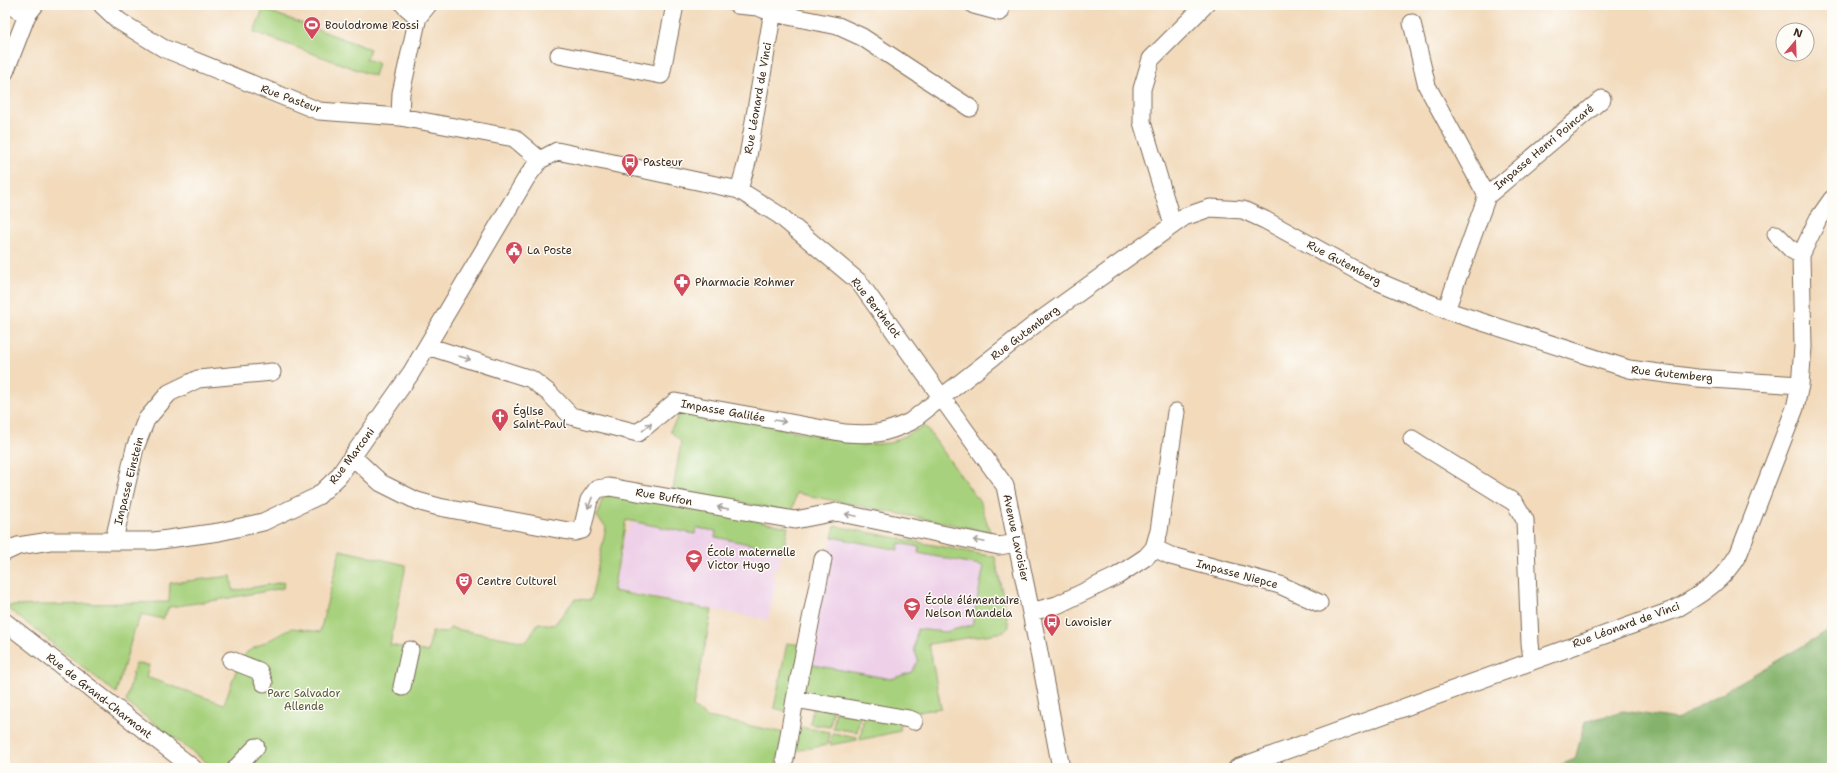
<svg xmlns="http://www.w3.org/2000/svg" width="1837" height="773" font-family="'Shantell Sans',sans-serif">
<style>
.built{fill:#eed0e8}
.green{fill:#a7d17d;stroke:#717e4e}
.forest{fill:#85b36c;stroke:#606e45}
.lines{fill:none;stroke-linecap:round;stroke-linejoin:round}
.minor-casing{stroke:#7b6855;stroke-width:19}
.minor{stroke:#fff;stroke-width:17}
.oneway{stroke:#a79f9a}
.labels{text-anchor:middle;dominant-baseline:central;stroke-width:3;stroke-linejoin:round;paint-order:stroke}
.poi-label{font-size:11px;fill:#3b2a1e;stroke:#fdfcf7;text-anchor:start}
.street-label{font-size:11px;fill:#3b2a1e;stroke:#fdfcf7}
.park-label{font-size:11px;fill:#5b5c3a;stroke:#fdfcf7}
</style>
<rect width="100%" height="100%" fill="#fdfcf7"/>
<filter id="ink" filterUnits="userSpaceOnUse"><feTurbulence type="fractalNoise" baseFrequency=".025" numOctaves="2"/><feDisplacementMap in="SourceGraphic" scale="8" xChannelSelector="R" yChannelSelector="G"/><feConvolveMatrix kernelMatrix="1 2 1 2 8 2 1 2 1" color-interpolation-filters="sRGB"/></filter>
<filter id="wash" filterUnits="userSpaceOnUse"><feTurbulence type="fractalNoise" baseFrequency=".012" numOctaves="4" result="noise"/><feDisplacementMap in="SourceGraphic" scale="16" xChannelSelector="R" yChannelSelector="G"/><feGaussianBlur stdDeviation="0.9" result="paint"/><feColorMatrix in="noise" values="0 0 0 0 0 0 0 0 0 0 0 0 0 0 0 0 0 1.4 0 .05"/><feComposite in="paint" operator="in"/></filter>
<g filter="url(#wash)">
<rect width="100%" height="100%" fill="#f2dabb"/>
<path class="built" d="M630,522l65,12 2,-7 19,4 -1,6 66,13 -1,13h-2l-2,7h-3l-2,5 6,2 -9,43 -154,-30 11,-58 3,1z
M832,537l66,12 1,-6 20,4 -1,6 81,17 10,57 -5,5 -75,12 12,64 -138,-13z"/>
<path class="green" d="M263,9l107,40 -4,10 12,4 -4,13 -120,-44z
M683,408l180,37 27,-2 35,-17 56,78 9,28 -194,-39 -4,19 -119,-22 8,-48 -11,-11z
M611,493l177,34 -5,24 -68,-14 1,-6 -19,-3 -2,6 -69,-14 -13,71 99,19 -19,97 14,10 78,16 -10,35h-561l-88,-66 9,-38 14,1 -3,12 78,27 15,-41 8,-11 45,-24 28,4 20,-82 66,15 -16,80 38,7 4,-20 14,1 4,-5 76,14 12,-19 16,2 21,-26 16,1 15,-73 -9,-10 5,-18z
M835,526l160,31 14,70 -5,5 -75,12 12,64 -35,6 -103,-19 5,-31 83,15 21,-7 6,-12 -4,-11 3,-20 28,3 27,-7 12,-59 -66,-13 1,-6 -20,-4 -1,7 -66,-13z
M231,576l2,15 51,-9 -1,6 -65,12 -49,7 -6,12 -21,-5 -8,17 -18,62 -111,-87 164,-4 1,-19z
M787,643l15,2 -13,67 -15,-4z
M813,707l20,3 -3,17 -20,-3z
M836,711l24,4 -3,17 -24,-4z
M864,715l35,6 1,10 -40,9z
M794,726l35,6 -2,13 -38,7z
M832,733l25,4v3l-27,5z"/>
<path class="forest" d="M1832,627v141h-280l23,-9 10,-37 38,-11 54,8 141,-82z"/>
</g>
<g filter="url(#ink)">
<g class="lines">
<defs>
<path id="minor" d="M9,5l18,10
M102,5l17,16 44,27 156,63 81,6 114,21 26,22
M404,5l14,12
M737,5l21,2 15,6 65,13 24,11 108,71
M974,5l26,7
M1412,23l15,63 60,110
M559,55l102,20 14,-70
M5,72l22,-57 8,-10
M400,117l1,-24 17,-76 10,-12
M739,190l8,-28 27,-157
M1173,225l-31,-103v-33l9,-30 54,-54
M1776,234l16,16 9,5
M1446,310l41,-114 115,-97
M427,346l104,33 18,14 22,23 67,17 37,-31 170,31c28,2 39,1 65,-11l128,-100 146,-105 26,-9 33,2 22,10 107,59 31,13 51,21 175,56 68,9 103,7
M1412,439l103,64 10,17 5,123 2,17
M353,457l28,26 36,18 22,6 135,25 8,-2 7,-30 8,-11 12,-2 186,33 41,-8 163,34 18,-3
M114,540l21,-92 11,-28 23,-27 29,-14 74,-7
M1154,548l17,8 109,29 39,18
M5,552l13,-6 32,-5h104l65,-9 44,-10 55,-26 20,-19 73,-104 116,-196 13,-17 17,-9 182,39 40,25 80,67 146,204 33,161 23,121
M823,559l-28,140 114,20 5,2
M1031,612l26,-7 60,-29 29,-19 8,-9 5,-17 17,-119
M5,622l188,146
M231,660l28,11 5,12
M402,687l8,-37
M785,759l10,-60
M236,768l20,-21
M1237,768l439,-159c27,-16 47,-28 63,-56l56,-145 5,-23 3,-38 -2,-92 17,-36 14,-20"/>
</defs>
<use href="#minor" class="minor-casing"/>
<use href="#minor" class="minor"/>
</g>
<defs><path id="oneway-shaft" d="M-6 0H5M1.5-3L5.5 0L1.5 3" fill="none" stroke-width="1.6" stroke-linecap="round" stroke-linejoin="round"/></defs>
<g class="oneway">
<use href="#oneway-shaft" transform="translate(465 358) rotate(18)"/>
<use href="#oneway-shaft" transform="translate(780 421) rotate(10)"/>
<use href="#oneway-shaft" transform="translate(647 427) rotate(-40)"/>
<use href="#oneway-shaft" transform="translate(590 503) rotate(111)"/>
<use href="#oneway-shaft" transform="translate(723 508) rotate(-170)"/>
<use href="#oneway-shaft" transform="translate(851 515) rotate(-168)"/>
<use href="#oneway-shaft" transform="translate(979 541) rotate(-168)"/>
</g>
</g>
<defs>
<symbol id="stadium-pin" viewBox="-11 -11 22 30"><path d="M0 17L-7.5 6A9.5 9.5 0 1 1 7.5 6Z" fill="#d1495b" stroke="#fdfcf7"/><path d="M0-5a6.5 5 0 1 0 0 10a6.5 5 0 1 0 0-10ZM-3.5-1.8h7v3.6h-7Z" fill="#fff"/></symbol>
<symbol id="bus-pin" viewBox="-11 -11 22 30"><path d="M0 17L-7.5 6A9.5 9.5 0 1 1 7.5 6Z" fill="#d1495b" stroke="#fdfcf7"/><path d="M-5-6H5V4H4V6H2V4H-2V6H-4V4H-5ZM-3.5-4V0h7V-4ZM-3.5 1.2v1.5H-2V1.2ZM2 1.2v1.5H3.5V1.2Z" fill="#fff"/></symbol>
<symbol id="civic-pin" viewBox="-11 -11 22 30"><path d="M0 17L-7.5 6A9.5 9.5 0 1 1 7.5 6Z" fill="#d1495b" stroke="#fdfcf7"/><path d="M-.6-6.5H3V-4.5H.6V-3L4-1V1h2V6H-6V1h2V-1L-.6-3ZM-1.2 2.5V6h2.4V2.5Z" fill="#fff"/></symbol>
<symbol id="pharmacy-pin" viewBox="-11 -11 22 30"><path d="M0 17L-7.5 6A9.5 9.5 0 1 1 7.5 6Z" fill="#d1495b" stroke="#fdfcf7"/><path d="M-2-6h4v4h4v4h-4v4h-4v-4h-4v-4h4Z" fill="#fff"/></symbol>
<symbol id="church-pin" viewBox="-11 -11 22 30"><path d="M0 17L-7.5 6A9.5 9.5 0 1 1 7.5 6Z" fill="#d1495b" stroke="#fdfcf7"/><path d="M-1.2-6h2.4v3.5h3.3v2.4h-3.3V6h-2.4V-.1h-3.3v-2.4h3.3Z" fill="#fff"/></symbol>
<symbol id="school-pin" viewBox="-11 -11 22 30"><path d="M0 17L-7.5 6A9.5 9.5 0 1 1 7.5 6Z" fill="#d1495b" stroke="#fdfcf7"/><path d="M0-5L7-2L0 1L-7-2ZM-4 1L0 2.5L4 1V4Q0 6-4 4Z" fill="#fff"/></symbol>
<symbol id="theatre-pin" viewBox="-11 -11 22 30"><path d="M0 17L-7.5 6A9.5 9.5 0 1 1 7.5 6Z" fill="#d1495b" stroke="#fdfcf7"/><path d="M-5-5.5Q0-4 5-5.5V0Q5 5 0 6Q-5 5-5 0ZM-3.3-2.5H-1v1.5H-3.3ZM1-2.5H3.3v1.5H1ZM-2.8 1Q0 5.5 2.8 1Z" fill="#fff"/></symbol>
</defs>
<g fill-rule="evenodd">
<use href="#stadium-pin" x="302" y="15" width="20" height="27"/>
<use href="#bus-pin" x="620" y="152" width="20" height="27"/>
<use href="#civic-pin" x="504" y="240" width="20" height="27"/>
<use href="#pharmacy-pin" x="672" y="272" width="20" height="27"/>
<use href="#church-pin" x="490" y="407" width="20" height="27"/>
<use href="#school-pin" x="684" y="548" width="20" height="27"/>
<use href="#theatre-pin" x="454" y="571" width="20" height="27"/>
<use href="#school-pin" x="902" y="596" width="20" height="27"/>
<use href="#bus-pin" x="1042" y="612" width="20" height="27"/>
</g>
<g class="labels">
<g class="poi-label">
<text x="325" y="25">Boulodrome Rossi</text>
<text x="643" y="162">Pasteur</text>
<text x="527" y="250">La Poste</text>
<text x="695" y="282">Pharmacie Rohmer</text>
<text x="513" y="411">Église<tspan x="513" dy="13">Saint-Paul</tspan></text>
<text x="707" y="552">École maternelle<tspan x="707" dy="13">Victor Hugo</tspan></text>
<text x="477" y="581">Centre Culturel</text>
<text x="925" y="600">École élémentaire<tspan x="925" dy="13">Nelson Mandela</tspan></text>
<text x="1065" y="622">Lavoisier</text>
</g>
<g class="street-label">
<text transform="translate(758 98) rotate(-80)">Rue Léonard de Vinci</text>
<text transform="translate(291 99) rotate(20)">Rue Pasteur</text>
<text transform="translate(1544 147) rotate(-40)">Impasse Henri Poincaré</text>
<text transform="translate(1344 263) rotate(28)">Rue Gutemberg</text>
<text transform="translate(876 308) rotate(52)">Rue Berthelot</text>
<text transform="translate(1025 333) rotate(-37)">Rue Gutemberg</text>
<text transform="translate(1672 374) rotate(6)">Rue Gutemberg</text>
<text transform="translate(723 411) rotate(10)">Impasse Galilée</text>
<text transform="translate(352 456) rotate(-53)">Rue Marconi</text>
<text transform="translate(129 481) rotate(-76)">Impasse Einstein</text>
<text transform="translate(664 497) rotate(10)">Rue Buffon</text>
<text transform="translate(1016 538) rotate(78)">Avenue Lavoisier</text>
<text transform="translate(1237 574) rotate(15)">Impasse Niepce</text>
<text transform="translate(1626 625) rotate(-20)">Rue Léonard de Vinci</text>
<text transform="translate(99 696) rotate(38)">Rue de Grand-Charmont</text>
</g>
<g class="park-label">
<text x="304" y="693">Parc Salvador<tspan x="304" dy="13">Allende</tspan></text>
</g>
</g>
<rect width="1837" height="773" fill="none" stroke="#fdfcf7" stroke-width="20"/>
<g transform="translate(1795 42) rotate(19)"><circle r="19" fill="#fdfcf7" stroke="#afa8a0"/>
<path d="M0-3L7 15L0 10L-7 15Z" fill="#d1495b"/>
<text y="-6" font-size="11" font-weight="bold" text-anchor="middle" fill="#3b2a1e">N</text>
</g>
</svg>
